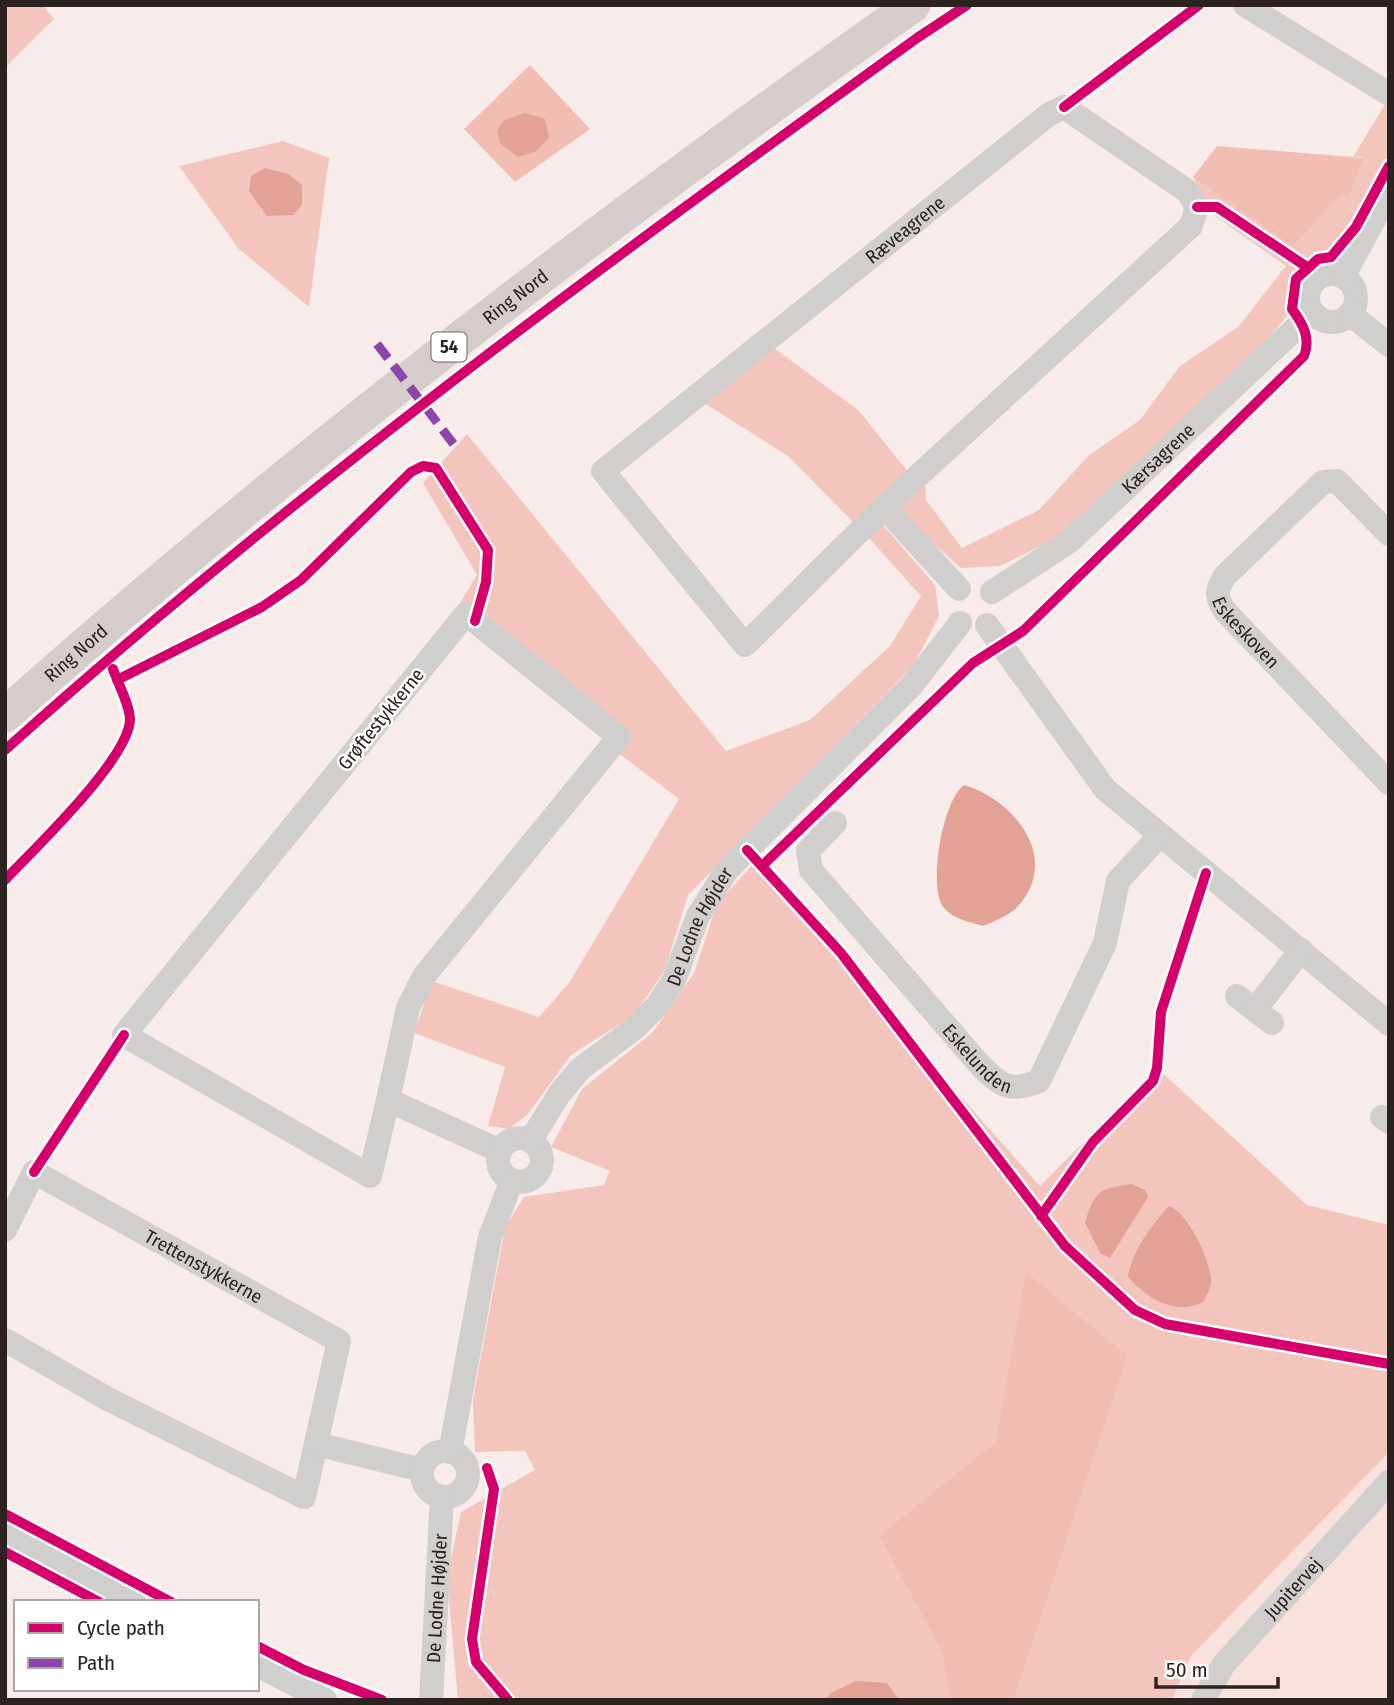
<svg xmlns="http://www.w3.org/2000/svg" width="1394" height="1705" font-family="'Fira Sans Condensed',sans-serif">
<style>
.built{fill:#f9e1dc}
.green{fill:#f4c5bc}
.forest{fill:#f2bdb2}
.water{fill:#e2a296}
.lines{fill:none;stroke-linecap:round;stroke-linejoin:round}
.minor{stroke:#d1cece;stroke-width:24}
.highway{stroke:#d5cdcb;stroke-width:35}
.quiet{stroke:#8e44ad;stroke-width:9;stroke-dasharray:18 9;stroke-linecap:butt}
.cycleway-casing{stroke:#fff;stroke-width:15}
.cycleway{stroke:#d6006c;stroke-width:10}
.labels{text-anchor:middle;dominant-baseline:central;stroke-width:5;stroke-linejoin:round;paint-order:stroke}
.shield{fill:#fff;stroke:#6b6463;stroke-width:2}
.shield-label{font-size:18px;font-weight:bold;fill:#2c2220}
.street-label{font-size:19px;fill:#2c2220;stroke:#fff}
</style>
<rect width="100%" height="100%" fill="#f7ecea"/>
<path class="built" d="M1389,1452v248h-217l19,-44z"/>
<path class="green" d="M5,5h38l11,14 -49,49z
M1387,101l2,70 -52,90 -20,4 -16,14 -4,25 -40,48 -198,185 -59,29 -39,2 -66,-58 30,-28 1,18 36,48 77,-38 49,-54 52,-36 40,-54 58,-39 48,-61 -72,-51 -21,-38 100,68 47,-51 7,4 15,-41h-9z
M283,141l46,17 -20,149 -71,-59 -59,-82z
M770,345l88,65 52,64 -54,51 -68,-69 -87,-55z
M467,434l259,317 84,-31 80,-74 31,-50 -53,-59 14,-13 53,61 4,31 -25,49 -226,230 -23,75 -31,45 -63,40 -43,59 -19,15 -21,-3 17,-59 -91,-34 18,-52 107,36 30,-34 110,-184 -62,-47 -157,-149 17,-28 -54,-92z
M754,863l286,323 117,-118 150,137 82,20v227l-198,204 -19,44h-714l-11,-122 14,-66 74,-42 -10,-19 -50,1 -2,-53 32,-171 19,-31 80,-12 6,-14 -59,-24 31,-58 71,-57 41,-59 23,-69z"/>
<path class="forest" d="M530,65l60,64 -75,53 -51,-53z
M1217,146l146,12 -15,40 -8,-3 -47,51 -100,-69z
M1026,1272l101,84 -114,344h-63l-7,-46 -63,-118 116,-94z"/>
<path class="water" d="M525,113l20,6 4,19 -14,14 -17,5 -18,-14 -3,-13 7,-10z
M265,168l23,6 14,11v20l-9,10 -26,1 -18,-25 2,-15z
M964,785c46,13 94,67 59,115 -9,14 -26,20 -40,26 -14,-4 -29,-7 -39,-18 -17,-21 -1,-109 20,-123z
M1132,1184l13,6 3,7 -38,61 -10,-5 -15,-30c10,-33 14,-34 47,-39z
M1169,1206c19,6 42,56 42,75 0,8 -4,14 -8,21 -28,14 -56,-4 -75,-25 3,-24 25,-54 41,-71z
M856,1681l31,2 12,17h-73l5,-7z"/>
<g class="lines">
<g class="minor">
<path d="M1245,5l144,89"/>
<circle cx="1332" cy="298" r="24"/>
<path d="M1343,277l46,-85"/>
<path d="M1350,314l39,31"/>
<path id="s1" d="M884,507l-139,138 -142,-174 445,-356 16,-8 123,84 10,16 -6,19 -307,281 75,82"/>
<path id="s2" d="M1389,534l-52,-53 -14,1 -98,94c-9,14 -10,21 0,35l164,172"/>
<path id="s3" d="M992,592l78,-51 242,-228"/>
<path d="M987,625l118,164 284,235"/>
<path id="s4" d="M835,823l-27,28 3,19 169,195c21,21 29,28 59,16l66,-138 13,-62 42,-46"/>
<path d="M1237,996l18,14 46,-60"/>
<path d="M1255,1010l17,13"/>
<path d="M388,1100l20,-92 16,-32 195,-239 -153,-123 -342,421 246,141 18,-76 112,51"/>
<path d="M1382,1117l7,5"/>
<circle cx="520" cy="1160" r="22"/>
<path id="s5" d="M530,1141l30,-48 20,-24 55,-41 22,-22 17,-26 24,-64 29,-46 185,-185 48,-62"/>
<path id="s6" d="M5,1230l29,-58 305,169 -35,156 -196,-98 -103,-59"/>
<path d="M316,1444l106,26"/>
<circle cx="445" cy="1474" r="23"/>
<path d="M450,1452l40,-215 22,-57"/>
<path d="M5,1532l129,70"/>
<path d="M257,1665l68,35"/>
<path id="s7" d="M431,1700l11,-203"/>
<path id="s8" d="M1203,1700l21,-36 165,-182"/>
</g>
<path class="highway" id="s9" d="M5,715c287,-256 594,-488 908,-710"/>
<path class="quiet" d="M377,344l78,102"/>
<defs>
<path id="cycleway" d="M1064,107l135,-102
M1197,207h20l90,60
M117,680l145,-73 39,-27 110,-108 12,-6 13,2 52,82 -2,32 -11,39
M5,750c287,-258 600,-486 912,-712l50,-33
M747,850l94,103 224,293 70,64 30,14 224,40
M762,866l211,-203 50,-32 281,-275c7,-18 -1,-32 -12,-47l4,-30 22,-20 13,-2 25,-30 33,-61
M5,880c29,-31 123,-120 125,-160 0,-15 -12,-36 -17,-51
M34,1172l90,-137
M1041,1216l52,-74 60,-61 4,-13 4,-56 45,-139
M487,1468l7,21 -22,150 4,23 32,38
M5,1514l166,88
M5,1552l94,50
M257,1646l47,24 78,30"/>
</defs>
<use href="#cycleway" class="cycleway-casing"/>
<use href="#cycleway" class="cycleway"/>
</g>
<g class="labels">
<rect class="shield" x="431.5" y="332.5" width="35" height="29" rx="5"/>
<g class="shield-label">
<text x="449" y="347">54</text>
</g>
<g class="street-label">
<text stroke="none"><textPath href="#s1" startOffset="807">Ræveagrene</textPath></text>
<text stroke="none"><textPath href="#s9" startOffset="660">Ring Nord</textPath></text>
<text stroke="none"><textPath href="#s3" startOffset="214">Kærsagrene</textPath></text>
<text stroke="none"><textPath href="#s2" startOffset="292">Eskeskoven</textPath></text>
<text stroke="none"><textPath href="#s9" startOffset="94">Ring Nord</textPath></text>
<text transform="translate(381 719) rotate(-51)">Grøftestykkerne</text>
<text stroke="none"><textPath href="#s5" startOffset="278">De Lodne Højder</textPath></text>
<text stroke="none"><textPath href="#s4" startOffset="310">Eskelunden</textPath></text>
<text stroke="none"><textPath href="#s6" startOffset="259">Trettenstykkerne</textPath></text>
<text stroke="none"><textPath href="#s8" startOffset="144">Jupitervej</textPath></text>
<text stroke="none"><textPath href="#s7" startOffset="102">De Lodne Højder</textPath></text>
</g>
</g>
<rect width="1394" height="1705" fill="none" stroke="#2c2220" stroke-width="14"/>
<rect x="14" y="1600" width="245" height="91" fill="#ffffff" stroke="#aba7a6" stroke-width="2"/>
<rect x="28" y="1623" width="35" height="10" fill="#d6006c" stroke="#aba7a6" stroke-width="2"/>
<text x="77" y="1635" font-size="21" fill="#2c2220">Cycle path</text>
<rect x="28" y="1658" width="35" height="10" fill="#8e44ad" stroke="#aba7a6" stroke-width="2"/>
<text x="77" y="1670" font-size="21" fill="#2c2220">Path</text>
<path d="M1156 1677v10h122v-10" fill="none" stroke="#2c2220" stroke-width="3.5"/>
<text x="1166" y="1677" font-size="21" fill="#2c2220" stroke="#ffffff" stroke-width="5" paint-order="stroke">50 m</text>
</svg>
